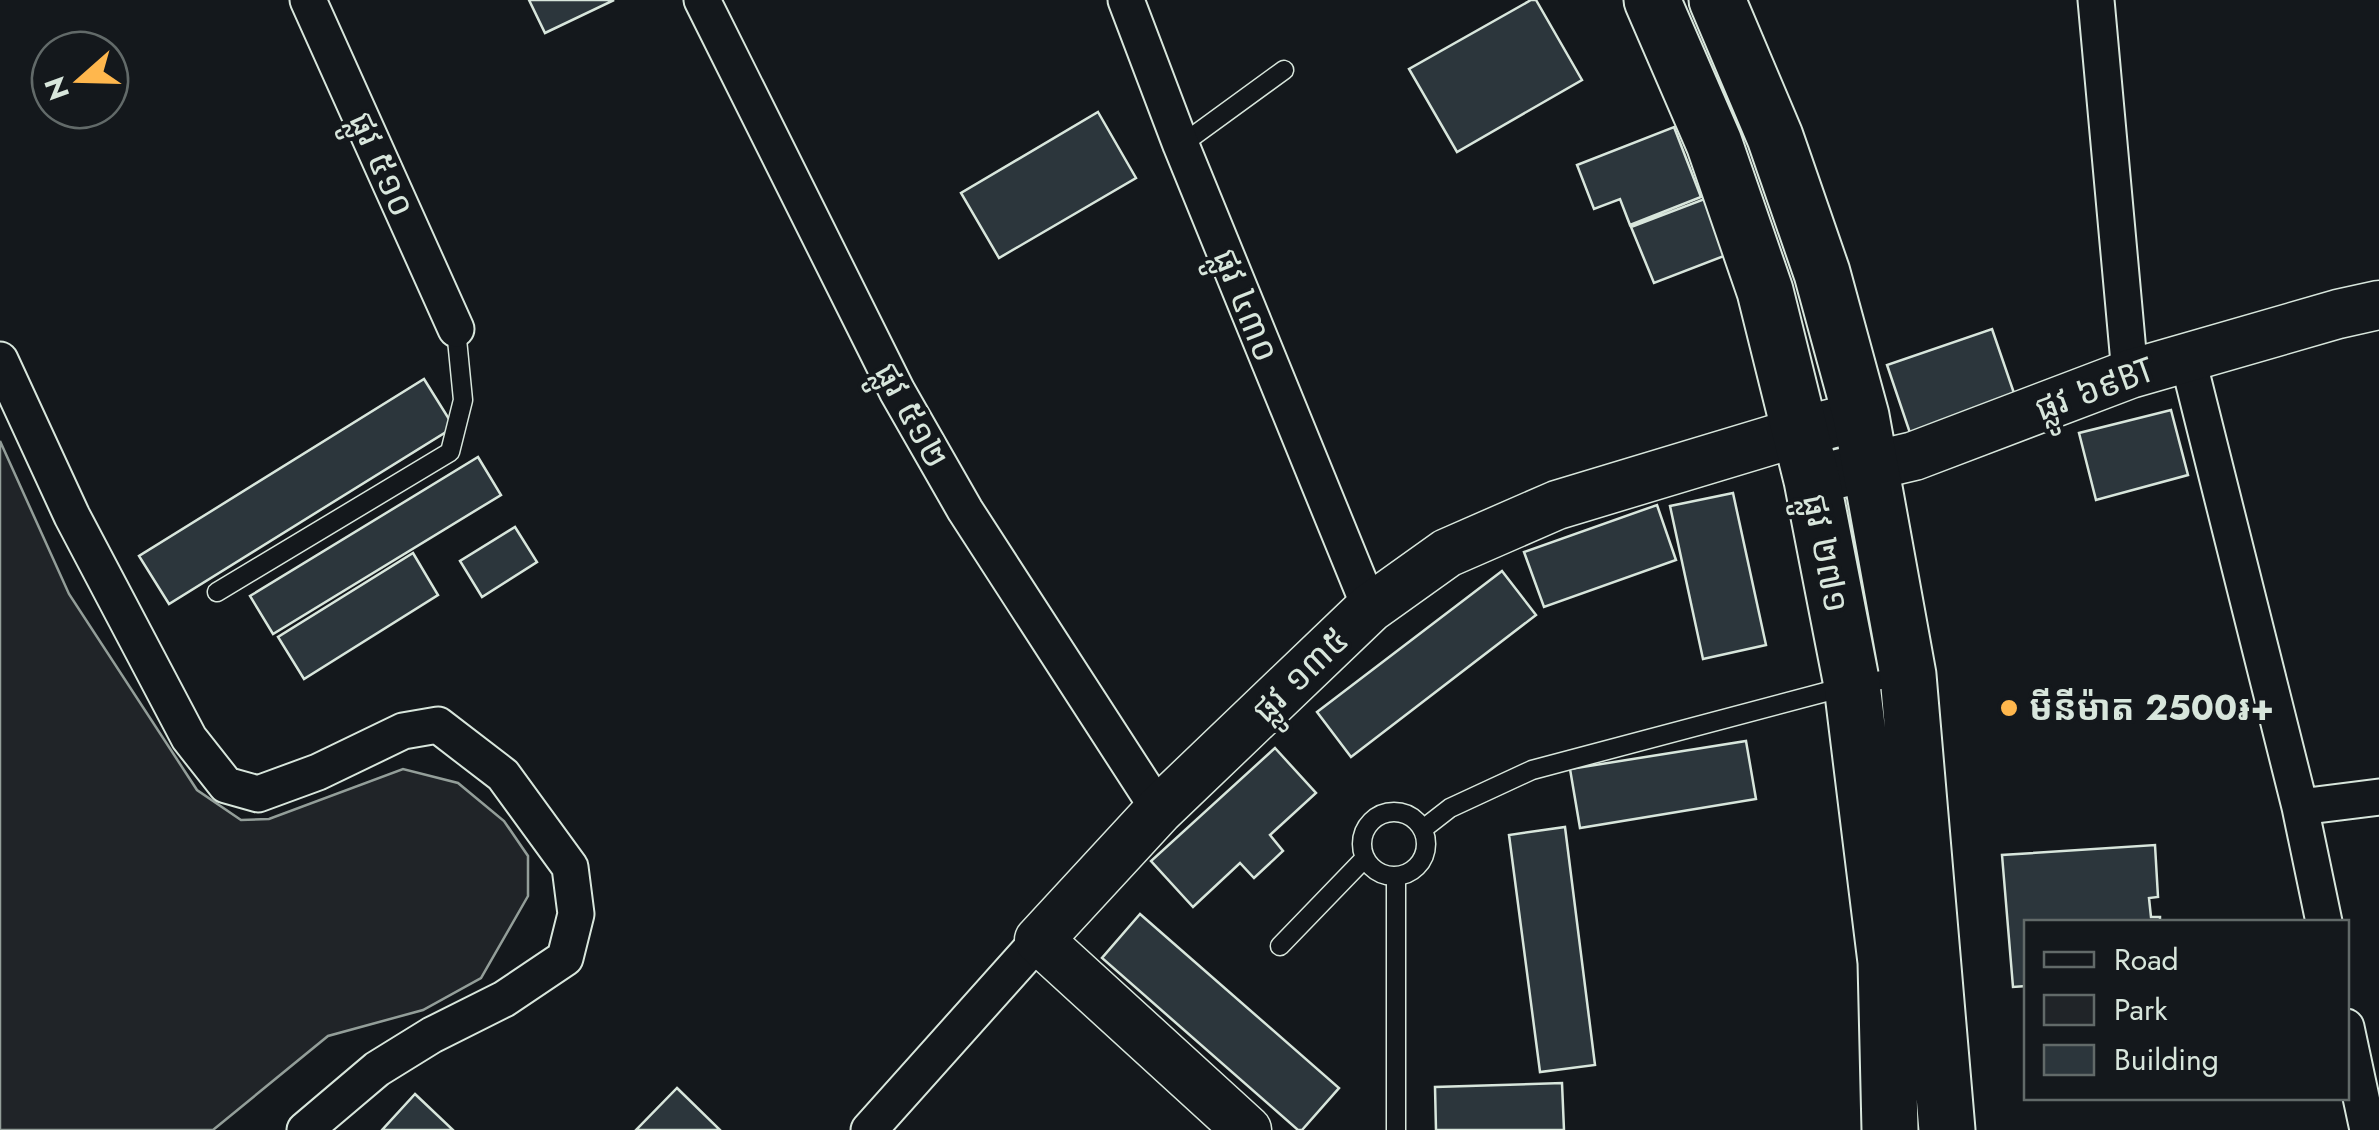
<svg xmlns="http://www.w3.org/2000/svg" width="2379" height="1130" font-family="Jost,'Noto Sans Khmer',sans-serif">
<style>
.green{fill:#202428;stroke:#939e99;stroke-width:2.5}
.building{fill:#2c363c;stroke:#d8e6dc;stroke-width:2.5}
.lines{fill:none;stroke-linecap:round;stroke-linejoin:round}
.lane-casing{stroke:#d8e6dc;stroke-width:21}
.street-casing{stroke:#d8e6dc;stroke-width:39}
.secondary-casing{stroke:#d8e6dc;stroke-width:51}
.primary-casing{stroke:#d8e6dc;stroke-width:59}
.lane{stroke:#14181c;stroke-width:18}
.street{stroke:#14181c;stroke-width:35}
.secondary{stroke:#14181c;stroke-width:48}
.primary{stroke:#14181c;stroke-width:55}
.poi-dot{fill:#ffb74d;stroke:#14181c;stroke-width:4}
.labels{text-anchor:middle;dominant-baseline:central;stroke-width:8;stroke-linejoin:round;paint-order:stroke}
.street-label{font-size:35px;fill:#d8e6dc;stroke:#14181c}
.poi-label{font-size:35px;font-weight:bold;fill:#d8e6dc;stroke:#14181c;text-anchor:start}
</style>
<rect width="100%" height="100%" fill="#14181c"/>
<path class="green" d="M0,441l69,153 128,196 44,30 28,-1 134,-50 55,14 46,38 24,35v40l-47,82 -58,32 -95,26 -115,94h-213z"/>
<path class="building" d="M529,0h85l-69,33z
M1531,0h5l46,80 -125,72 -48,-83z
M1098,112l38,66 -137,80 -38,-65z
M1674,127l27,70 -71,28 -10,-26 -26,10 -17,-44z
M1707,198l22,56 -75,29 -23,-56z
M1992,329l23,67 -105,37 -23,-68z
M424,379l30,48 -285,177 -30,-48z
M2171,410l17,65 -92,25 -17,-67z
M478,457l23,38 -228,139 -23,-38z
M1733,493l33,152 -63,14 -33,-153z
M1657,505l19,55 -132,47 -20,-55z
M515,527l22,35 -55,35 -22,-36z
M413,553l25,42 -134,84 -26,-42z
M1502,571l34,44 -185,142 -34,-45z
M1746,741l10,58 -176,29 -10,-59z
M1275,748l41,45 -46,42 13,16 -29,27 -14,-15 -47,44 -42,-46z
M1565,827l30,238 -55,7 -31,-237z
M2155,845l3,52 -9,1 2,19h9v5h-134v64l-13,1 -11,-132z
M1140,914l199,174 -37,42h-4l-196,-172z
M1562,1083l2,47h-128l-1,-43z
M677,1088l43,42h-84z
M415,1094l38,36h-71z"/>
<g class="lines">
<defs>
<path id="lane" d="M1181,145l103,-75
M217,592l233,-140 13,-52 -7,-71
M1362 844a32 32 0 1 1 64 0a32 32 0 1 1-64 0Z
M1423,829l27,-21 82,-38 320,-85 53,-9
M1396,876v254
M1280,946l85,-88"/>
<path id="street" d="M308,0l148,329
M702,0l195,391 68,119 194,300
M1126,0l55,145 189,463
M2096,0l34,374
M2187,356l113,451 24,115
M0,360l72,156 117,222 37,47 32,9 60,-22 85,-41 35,-6 65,50 67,92 6,47 -11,44 -61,41 -72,36 -55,34 -72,61
M2300,807l79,-10
M2346,1027l22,103
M869,1130l170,-190"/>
<path id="secondary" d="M1812,480l102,-24 216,-82 208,-60 41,-9
M1247,1130l-208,-190 120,-130 211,-202 77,-55 110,-48 245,-74 59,-15"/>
<path id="primary" d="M1652,0l62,143 51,148 47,189 40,205 34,277 4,168
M1717,0l58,137 47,136 39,143 47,259 39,455"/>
</defs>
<use href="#lane" class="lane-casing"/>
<use href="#street" class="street-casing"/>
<use href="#secondary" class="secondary-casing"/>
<use href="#primary" class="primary-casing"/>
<use href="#lane" class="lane"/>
<use href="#street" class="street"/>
<use href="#secondary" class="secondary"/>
<use href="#primary" class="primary"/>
</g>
<circle class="poi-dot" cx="2009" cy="708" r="10"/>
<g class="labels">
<g class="street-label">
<text transform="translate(382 164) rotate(66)">ផ្លូវ ៥១០</text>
<text transform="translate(1246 305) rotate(68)">ផ្លូវ ៤៣០</text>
<text transform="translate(2094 389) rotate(-20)">ផ្លូវ ៦៩BT</text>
<text transform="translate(912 415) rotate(61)">ផ្លូវ ៥១២</text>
<text transform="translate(1826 553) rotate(79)">ផ្លូវ ២៧១</text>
<text transform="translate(1300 675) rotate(-44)">ផ្លូវ ១៣៥</text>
</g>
<g class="poi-label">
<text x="2029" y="708">មីនីម៉ាត 2500៛+</text>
</g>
</g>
<rect x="2024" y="920" width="325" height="180" fill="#14181c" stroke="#626a69" stroke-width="2.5"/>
<rect x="2044" y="952" width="50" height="15" fill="#14181c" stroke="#626a69" stroke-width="2.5"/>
<text x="2114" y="970" font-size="30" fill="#d8e6dc">Road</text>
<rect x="2044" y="995" width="50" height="30" fill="#202428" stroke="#626a69" stroke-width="2.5"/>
<text x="2114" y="1020" font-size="30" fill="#d8e6dc">Park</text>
<rect x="2044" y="1045" width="50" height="30" fill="#2c363c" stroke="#626a69" stroke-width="2.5"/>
<text x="2114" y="1070" font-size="30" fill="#d8e6dc">Building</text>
<g transform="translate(80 80) rotate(250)"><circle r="48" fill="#14181c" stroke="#626a69" stroke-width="2.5"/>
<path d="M0-8L18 38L0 25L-18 38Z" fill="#ffb74d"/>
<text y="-15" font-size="28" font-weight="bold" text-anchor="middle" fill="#d8e6dc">N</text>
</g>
</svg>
